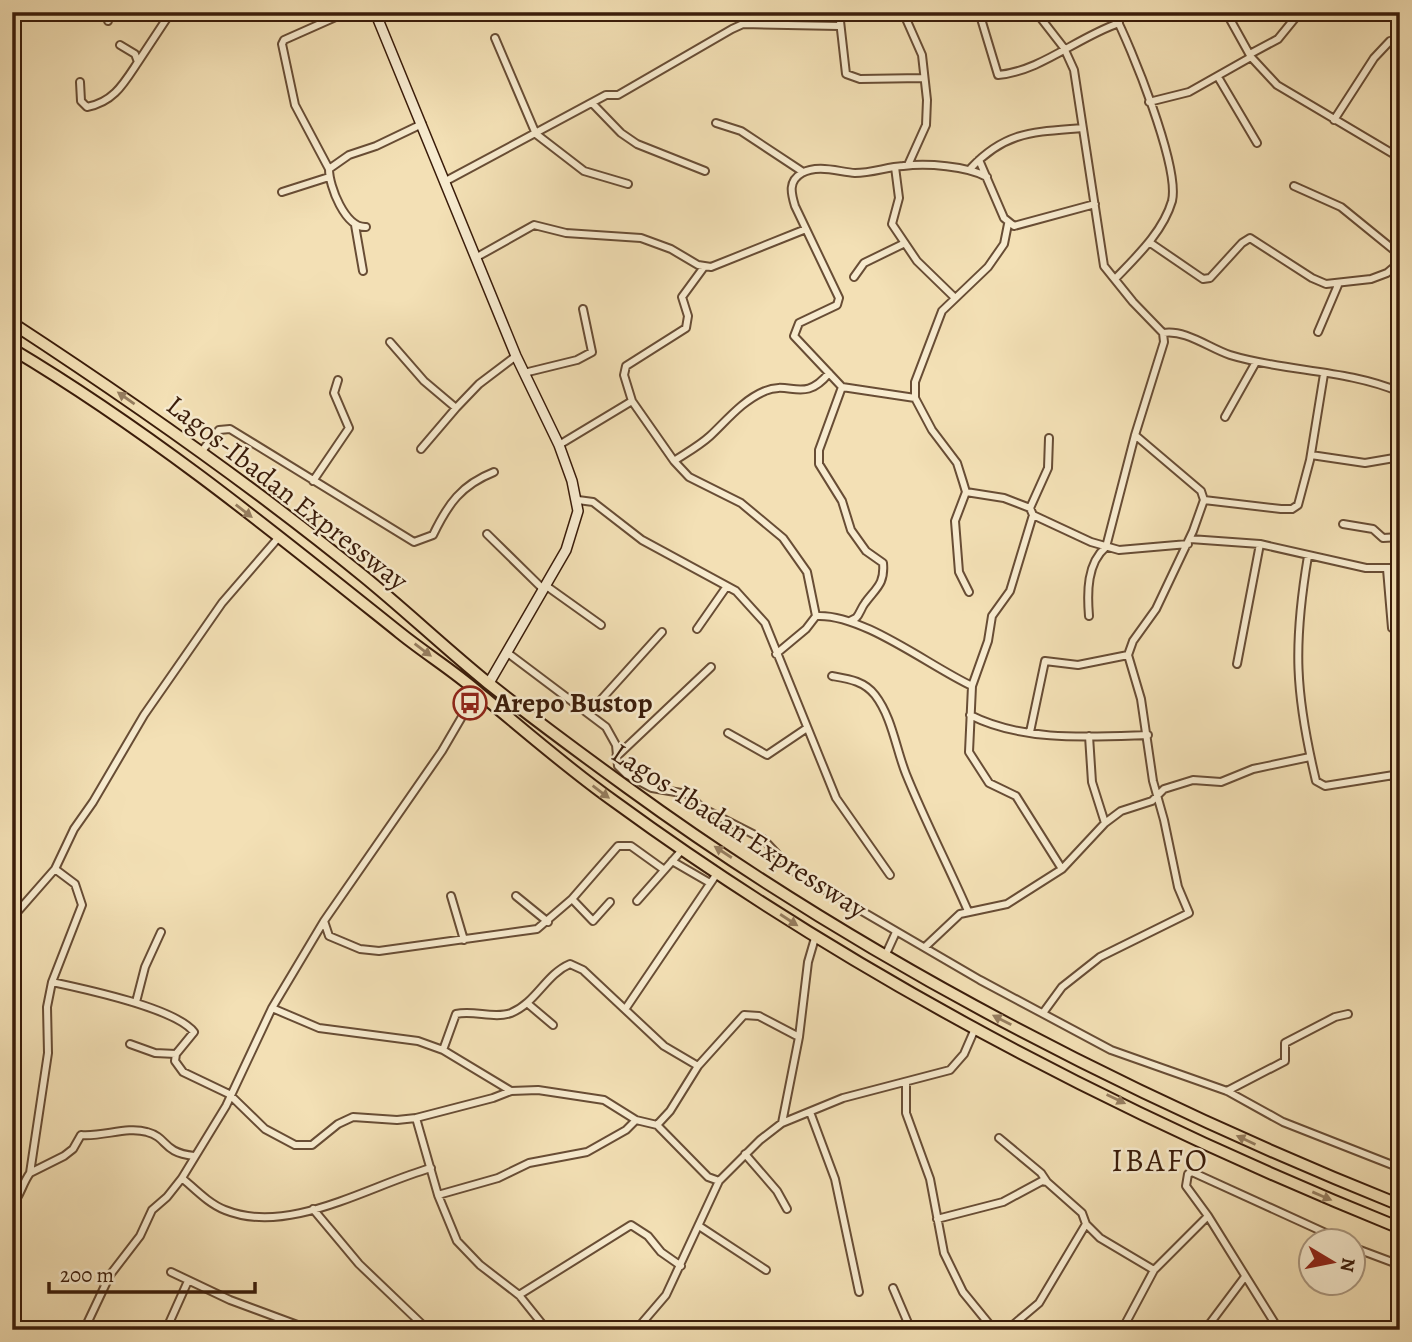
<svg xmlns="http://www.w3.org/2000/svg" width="1412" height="1342" font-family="Alegreya,serif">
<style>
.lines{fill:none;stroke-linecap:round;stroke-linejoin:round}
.street-casing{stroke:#684d35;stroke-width:10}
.secondary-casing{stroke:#3a1c0a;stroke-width:12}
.highway-casing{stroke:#3a1c0a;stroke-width:14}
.street{stroke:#f7ebcf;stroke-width:6}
.secondary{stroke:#f7ebcf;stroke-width:9}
.highway{stroke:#f3e0b5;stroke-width:10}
.oneway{fill:#967e60}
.labels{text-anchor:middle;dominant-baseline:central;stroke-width:5;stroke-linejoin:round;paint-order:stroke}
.street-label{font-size:28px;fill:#3a1c0a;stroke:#f7ebcf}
.poi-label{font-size:28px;font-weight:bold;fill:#3a1c0a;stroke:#f7ebcf;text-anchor:start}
.quarter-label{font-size:32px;letter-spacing:2px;fill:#3a1c0a;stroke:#f7ebcf}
</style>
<rect width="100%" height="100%" fill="#f3e0b5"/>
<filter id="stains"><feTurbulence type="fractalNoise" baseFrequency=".00286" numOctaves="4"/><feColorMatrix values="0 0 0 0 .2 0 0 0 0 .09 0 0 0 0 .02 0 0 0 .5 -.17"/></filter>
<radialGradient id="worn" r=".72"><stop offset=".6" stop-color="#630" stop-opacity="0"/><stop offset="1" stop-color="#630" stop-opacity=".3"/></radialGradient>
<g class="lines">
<defs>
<path id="street" d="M106,12l2,9
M347,12l-63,28 -2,4 13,61 34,64c0,17 16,59 37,58
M839,12l7,62 14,5 63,-1
M903,12l19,43 5,45 -1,25 -18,40
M979,12l19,63c43,-4 78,-37 121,-52
M1036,12l28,36 10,22 30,196 29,36 30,31 1,9 -29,93 -29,112c-19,16 -19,45 -17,69
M1113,12c18,34 67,155 59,189 -9,31 -36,56 -57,78
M1226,12l25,45 26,28 123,73
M495,38l41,96 48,37 44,13
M120,45l15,9 3,8 33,-50
M1250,54l28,-15 22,-27
M1218,77l39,66
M80,82l1,19 6,6c27,-5 37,-24 51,-45
M1149,102l40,-10 62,-35
M592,103l29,30 16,11 68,27
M1334,120l40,-62 16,-17
M716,123l25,8 62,41
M979,160l25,58 10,8 81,-22
M895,167l4,31 -7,26 25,37 37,36
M971,168c35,-37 63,-36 111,-40
M329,169l20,-14 27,-9 46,-22
M444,182l162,-87h12l114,-66 11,-5 96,2
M1294,186l47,21 59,48
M282,192l47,-15
M355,225l8,46
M1149,242l54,37 7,-1 32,-35 8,-5 62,40 14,6 45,-5 16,-6 13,-11
M477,257l57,-32 32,8 75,5 30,11 27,16 13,2 95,-38
M704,267l-22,30 6,19 -2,12 -60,38 -2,9 8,26 42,60 15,16 52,26 42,35 24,34 9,44
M854,277l10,-14 39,-19
M1318,332l20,-47
M1163,333c22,-4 46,15 67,22 55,17 116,14 170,37
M390,342l34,39 32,27 -35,41
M524,373l53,-13 15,-8 -9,-43
M842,387l-23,63v14l23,37 9,29 15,21 17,12c2,21 -7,25 -18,40 -4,5 -5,11 -9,15l-6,3
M915,398l-73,-11 -48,-51 5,-13 38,-18 2,-7 -44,-92c-4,-13 -7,-25 7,-33 16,-9 37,-1 53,0 17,0 32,-6 48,-7 24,-3 64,0 84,11
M456,408l23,-24 37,-28
M1225,417l31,-55
M559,445l73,-44
M201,452l18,-22 11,-1 184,113 19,-7c15,-31 28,-50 61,-63
M1311,455l54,8 35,-6
M674,461c12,-8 25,-15 36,-25 17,-16 33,-36 55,-45 25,-11 39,13 64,-18
M313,481l36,-53 -15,-35 4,-13
M966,492l38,6 26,10 3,7 58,27 28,8 69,-6
M578,500l15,2 49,38 94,51 29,32 71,175 54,77
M1204,500l77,9h11l6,-4 12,-45 14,-86
M1030,508l18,-40 1,-30
M1033,515l-23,76 -18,25 -4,25 -16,45 -3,66 20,31 27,13 46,73
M1343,524l30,5 10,9 17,-1
M487,534l56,55
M1190,539l70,5 106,24h34
M1308,556c-15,89 -13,137 8,225l9,5 75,-12
M1387,569l5,59
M545,585l56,40
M969,592l-10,-20 -4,-51 11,-29 -3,-10 -6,-19 -25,-33 -17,-32v-16l27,-71 46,-44 16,-23 4,-20
M697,629l30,-43
M509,654l97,73 10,18 2,21 8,8 26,14 35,6 15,14 61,31 30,32 187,109 131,70 116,41 56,31 117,46
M776,654l30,-25 10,-13c46,-3 113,50 156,70
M1237,664l23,-120
M1396,665l4,8
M832,676c17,3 32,5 43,19 17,22 21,54 31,79 19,47 42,91 62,137
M589,713l73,-81
M970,715c53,27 120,22 178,20
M1030,732l15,-71 33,4 50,-10
M728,733l39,22 40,-27
M1089,736l3,46 13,41
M616,757l95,-90
M1394,775l6,21
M672,861l38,22
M451,896l13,44
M516,896l32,26
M572,899l21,22 17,-19
M637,901l45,-51
M12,918l43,-49 19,-40 19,-27 51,-87 78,-112 57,-66
M324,921l5,15 31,13 19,2 158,-22 35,-30 46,-53h13l32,23
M925,947l35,-33 47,-10 55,-35 43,-46 16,-12 31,-10 12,-12 29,-9 28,2 32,-13 57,-12
M886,954l10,-22
M52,982c33,7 123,26 142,50l-18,22 -1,7 8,11 46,22 36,35 30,16h17l26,-21 15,-7 44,3 19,-2 77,-20 18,-7 27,-1 66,10 32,20 21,5 51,52 11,4
M136,1002l9,-35 16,-35
M527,1003l26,22
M272,1008l47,20 99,13 25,9 68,41
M626,1008l92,-136
M1043,1013l19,-26 38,-30 89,-44 -11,-26 -14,-67 -11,-39 -12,-82 -13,-44 5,-14 23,-32 37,-78 11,-31 -3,-9 -66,-56
M130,1044l25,9 21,1
M443,1050l13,-36c18,-4 38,5 55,-1 25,-10 35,-39 59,-49l13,6 81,76 34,20
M906,1082v31l24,66 14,74 19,39 31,38
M1227,1091l58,-30v-18l50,-26 13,-3
M810,1112l25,67 24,113
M416,1118l22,77 19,46 23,24 39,30 28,35
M782,1123l17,-86 9,-75 7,-24
M657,1125l13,-14 28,-45 46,-51 15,1 40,21
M999,1138l42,35 6,9
M745,1154l32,37 10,18
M30,1173l34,-17 9,-7 8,-14c22,2 46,-9 66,-3 22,6 14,20 47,24
M182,1178c13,11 27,26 43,32 64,26 145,-25 206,-42
M438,1195l60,-17 31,-15 58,-11 39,-22 10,-10
M12,1205c9,-10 10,-21 18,-32l18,-120 -1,-46 5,-25 30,-77 -7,-21 -20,-15
M313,1209l46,55 69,66
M937,1219l66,-17 39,-21 5,1 35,31 4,11 14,14 54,32
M699,1226l67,44
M1352,1247l48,18
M171,1272l59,28 81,30
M893,1288l18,42
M519,1295l112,-70 17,11 13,16 20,14
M84,1330l26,-55 30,-39 12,-26 15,-13 15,-19 44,-72 46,-98 52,-87 118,-170 35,-60
M166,1330l22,-49
M636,1330l30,-35 53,-114 41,-41 22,-17 61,-25 107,-28 14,-16 10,-23
M1007,1330l32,-27 47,-79
M1122,1330l32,-60 54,-54
M1205,1330l39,-52
M1279,1330l-71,-114 -22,-30 2,-12 4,-2 149,68"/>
<path id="secondary" d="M375,12l141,344 43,89 13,36 6,30 -12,39 -77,133"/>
<path id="highway" d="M12,323c121,79 238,161 350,252 43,35 83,73 126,108 46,36 93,71 140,105 236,172 501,308 772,417
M12,349c138,82 263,184 388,284 26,21 54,38 79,60 45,37 88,75 136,109 241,176 508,314 785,426"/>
</defs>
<use href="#street" class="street-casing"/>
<use href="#secondary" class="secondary-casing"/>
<use href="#highway" class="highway-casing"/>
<use href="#street" class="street"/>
<use href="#secondary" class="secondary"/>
<use href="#highway" class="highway"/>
</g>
<defs><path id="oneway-solid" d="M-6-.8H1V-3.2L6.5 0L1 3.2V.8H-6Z" transform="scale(1.75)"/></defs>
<g class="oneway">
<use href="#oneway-solid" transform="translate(126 398) rotate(-145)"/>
<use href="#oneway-solid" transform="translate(244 511) rotate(38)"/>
<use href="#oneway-solid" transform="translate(423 650) rotate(37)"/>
<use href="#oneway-solid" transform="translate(601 792) rotate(37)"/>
<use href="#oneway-solid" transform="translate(723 852) rotate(-147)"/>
<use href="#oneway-solid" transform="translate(789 920) rotate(33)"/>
<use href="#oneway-solid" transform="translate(1002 1020) rotate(-153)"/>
<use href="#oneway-solid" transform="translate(1116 1099) rotate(26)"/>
<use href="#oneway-solid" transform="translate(1246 1140) rotate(-155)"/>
<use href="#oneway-solid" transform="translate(1322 1196) rotate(23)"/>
</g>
<defs>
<symbol id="bus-ring" viewBox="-11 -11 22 22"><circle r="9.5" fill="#f7ebcf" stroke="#8f2418" stroke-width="1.5"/><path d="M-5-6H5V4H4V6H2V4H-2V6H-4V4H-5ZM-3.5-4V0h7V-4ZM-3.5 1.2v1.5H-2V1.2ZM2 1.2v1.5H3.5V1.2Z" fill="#8f2418"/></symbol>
</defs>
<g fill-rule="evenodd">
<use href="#bus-ring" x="451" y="684" width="38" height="38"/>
</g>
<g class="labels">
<g class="street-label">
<text transform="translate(287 493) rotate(38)">Lagos-Ibadan Expressway</text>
<text transform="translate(739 831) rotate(33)">Lagos-Ibadan Expressway</text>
</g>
<g class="poi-label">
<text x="494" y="703">Arepo Bustop</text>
</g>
<g class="quarter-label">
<text x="1160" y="1160">IBAFO</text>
</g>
</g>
<rect width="1412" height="1342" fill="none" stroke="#f3e0b5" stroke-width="42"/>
<rect x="14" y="14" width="1384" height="1314" fill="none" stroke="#3a1c0a" stroke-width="3.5"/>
<rect x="21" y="21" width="1370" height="1300" fill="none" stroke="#3a1c0a" stroke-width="2"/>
<g transform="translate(1332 1262) rotate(100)"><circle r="33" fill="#f7ebcf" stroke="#ab9880" stroke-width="2"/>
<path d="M0-5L12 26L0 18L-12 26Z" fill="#8f2418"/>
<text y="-10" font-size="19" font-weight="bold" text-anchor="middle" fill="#3a1c0a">N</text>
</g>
<path d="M49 1282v10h206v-10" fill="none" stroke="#3a1c0a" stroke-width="3.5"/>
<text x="60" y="1282" font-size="21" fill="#3a1c0a" stroke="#f7ebcf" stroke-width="5" paint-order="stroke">200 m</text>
<rect width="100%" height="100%" filter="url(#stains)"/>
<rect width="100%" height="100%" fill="url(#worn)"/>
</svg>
